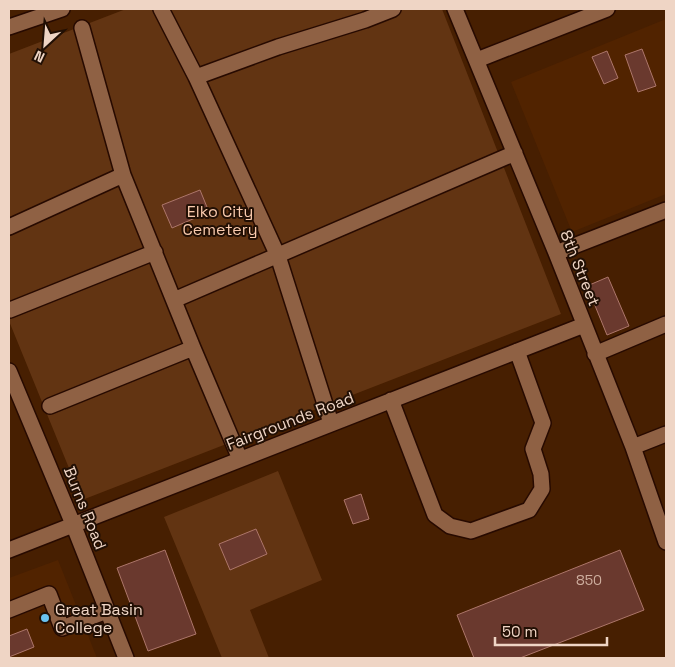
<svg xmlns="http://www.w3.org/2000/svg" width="675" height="667" font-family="'Space Grotesk',sans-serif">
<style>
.built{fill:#512300}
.green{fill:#623412}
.building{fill:#6a392e;stroke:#ad766a}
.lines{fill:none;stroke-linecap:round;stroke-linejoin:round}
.minor-casing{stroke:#270a00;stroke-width:18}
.minor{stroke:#8f6144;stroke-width:15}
.poi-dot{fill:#6ac3f1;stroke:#210f04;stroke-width:2}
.labels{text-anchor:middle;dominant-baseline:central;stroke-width:4;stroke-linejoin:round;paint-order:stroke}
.number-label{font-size:14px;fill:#ceae9f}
.park-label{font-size:16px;fill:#f9caad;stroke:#210f04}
.street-label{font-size:16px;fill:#efd5c5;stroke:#210f04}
.poi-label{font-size:16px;fill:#efd5c5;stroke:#210f04;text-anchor:start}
</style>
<rect width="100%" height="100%" fill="#471f01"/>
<path class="built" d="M666,19v175l-94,38 -61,-150z
M58,560l39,98h-88v-80z"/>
<path class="green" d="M126,9h316l119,305 -479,186 -73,-179v-267z
M278,471l44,109 -72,30 19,48h-47l-58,-141z"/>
<path class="building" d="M642,49l14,37 -18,6 -13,-37z
M607,51l11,27 -14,6 -12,-27z
M200,190l9,22 -37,16 -10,-23z
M608,277l21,49 -22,9 -20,-49z
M361,494l8,25 -16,5 -9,-24z
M256,529l11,25 -37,16 -11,-26z
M165,550l31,84 -48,17 -31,-83z
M620,550l24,60 -124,48h-46l-17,-43z
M27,629l7,18 -25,10v-21z"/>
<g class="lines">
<defs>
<path id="minor" d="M161,9l35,68 82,179 53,167
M455,9l101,244 77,194 33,95
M9,27l53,-18
M82,28l41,147 70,173 47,111
M477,60l130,-51
M196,77l82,-30 87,-27 28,-11
M9,227l114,-52
M556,253l110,-43
M174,300l341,-147
M10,310l145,-58
M595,354l71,-30
M9,371l64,153 53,134
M391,400l44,115 15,11 21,5 58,-21 13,-21 -1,-15 -8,-25 10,-26 -26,-72
M50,406l143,-58
M633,447l33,-13
M9,550l575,-225
M9,610l40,-16 13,34 45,-17"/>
</defs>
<use href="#minor" class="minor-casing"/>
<use href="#minor" class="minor"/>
</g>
<circle class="poi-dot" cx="45" cy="618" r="5"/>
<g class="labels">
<g class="number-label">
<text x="589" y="580">850</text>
</g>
<g class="park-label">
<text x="220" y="211">Elko City<tspan x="220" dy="18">Cemetery</tspan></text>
</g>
<g class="street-label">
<text transform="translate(580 268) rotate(68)">8th Street</text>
<text transform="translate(290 421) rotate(-21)">Fairgrounds Road</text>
<text transform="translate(85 508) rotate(68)">Burns Road</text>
</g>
<g class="poi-label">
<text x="55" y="609">Great Basin<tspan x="55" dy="18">College</tspan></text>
</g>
</g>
<rect width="675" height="667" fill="none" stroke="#efd5c5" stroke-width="20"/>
<g transform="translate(45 45) rotate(206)" stroke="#210f04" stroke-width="4" paint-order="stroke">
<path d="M0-4L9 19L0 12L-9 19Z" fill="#efd5c5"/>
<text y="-8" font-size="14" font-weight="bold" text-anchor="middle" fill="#efd5c5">N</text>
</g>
<path d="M495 637v8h112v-8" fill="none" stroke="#efd5c5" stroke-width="2.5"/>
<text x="502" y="637" font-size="15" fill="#efd5c5" stroke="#210f04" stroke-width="4" paint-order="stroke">50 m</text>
</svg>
